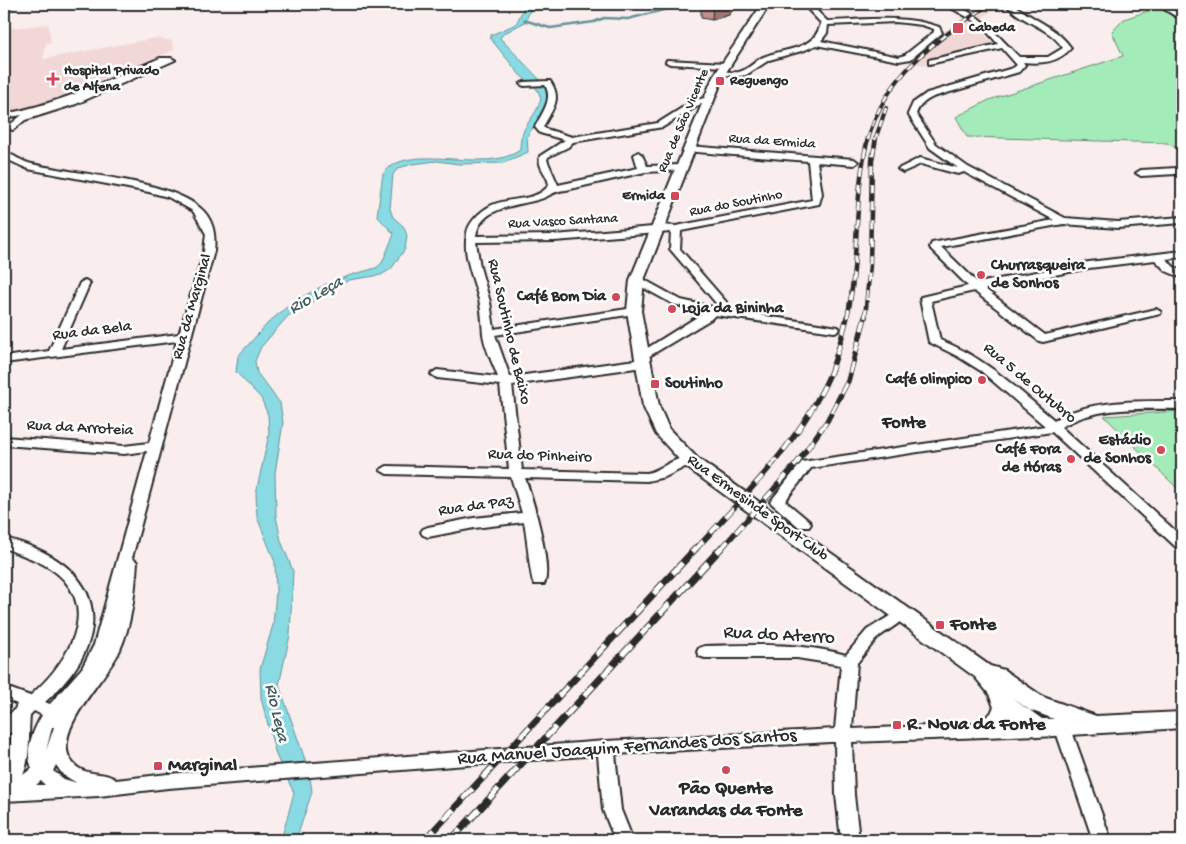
<svg xmlns="http://www.w3.org/2000/svg" width="1186" height="844" font-family="'Gochi Hand',sans-serif">
<style>
.built{fill:#f2d7d7}
.green{fill:#a3ebb9;stroke:#678b72}
.water{fill:#89dae2;stroke:#639499}
.lines{fill:none;stroke-linecap:round;stroke-linejoin:round}
.stream{stroke:#639499;stroke-width:2.5}
.minor-casing{stroke:#2b2b2b;stroke-width:4}
.major-casing{stroke:#2b2b2b;stroke-width:4}
.minor{fill:#fff;fill-rule:evenodd}
.major{fill:#fff;fill-rule:evenodd}
.rail-far3-casing{stroke:#2b2b2b;stroke-width:4}
.rail-far2-casing{stroke:#2b2b2b;stroke-width:4.5}
.rail-far1-casing{stroke:#2b2b2b;stroke-width:5.5}
.rail-casing{stroke:#2b2b2b;stroke-width:7}
.rail-far3{stroke:#fff;stroke-width:2.5;stroke-dasharray:7;stroke-linecap:butt}
.rail-far2{stroke:#fff;stroke-width:3;stroke-dasharray:9;stroke-linecap:butt}
.rail-far1{stroke:#fff;stroke-width:4;stroke-dasharray:11;stroke-linecap:butt}
.rail{stroke:#fff;stroke-width:5;stroke-dasharray:14;stroke-linecap:butt}
.wall{fill:#c18e8c;stroke:#2b2b2b}
.shaded-wall{fill:#9d7472;stroke:#2b2b2b}
.building{fill:#e0a5a3;stroke:#2b2b2b}
.poi-dot{fill:#d1495b;stroke:#fff;stroke-width:2}
.labels{text-anchor:middle;dominant-baseline:central;stroke-width:5;stroke-linejoin:round;paint-order:stroke}
.far-poi-label{font-size:14px;font-weight:bold;fill:#2b2b2b;stroke:#fff;text-anchor:start}
.far-street-label{font-size:14px;fill:#2b2b2b;stroke:#fff}
.poi-label{font-size:16px;font-weight:bold;fill:#2b2b2b;stroke:#fff;text-anchor:end}
.street-label{font-size:16px;fill:#2b2b2b;stroke:#fff}
.water-label{font-size:18px;font-style:italic;fill:#476062;stroke:#fff}
.neighbourhood-label{font-size:18px;font-weight:bold;fill:#2b2b2b;stroke:#fff}
.near-poi-label{font-size:19px;font-weight:bold;fill:#2b2b2b;stroke:#fff;text-anchor:start}
.near-street-label{font-size:19px;fill:#2b2b2b;stroke:#fff}
</style>
<rect width="100%" height="100%" fill="#f9eded"/>
<filter id="ink" filterUnits="userSpaceOnUse"><feTurbulence type="fractalNoise" baseFrequency=".02" numOctaves="2"/><feDisplacementMap in="SourceGraphic" scale="10" xChannelSelector="R" yChannelSelector="G"/><feConvolveMatrix kernelMatrix="1 2 1 2 8 2 1 2 1" color-interpolation-filters="sRGB"/></filter>
<g filter="url(#ink)">
<path class="built" d="M984,4h19l-29,19 20,21 -48,13 -10,-2 -11,10 -17,-3 42,-35z
M48,24l3,18 -5,1 -3,16 113,-21 16,3 2,9 -119,49 -36,11 -15,1v-82z"/>
<path class="green" d="M1169,4h13v147l-15,-8 -200,-6 -11,-20 33,-17 134,-44 -11,-24 12,-13z
M1182,411v82l-78,-77z"/>
<path class="water" d="M526,4h7l-8,18 -22,12 -3,4 43,45 6,11 1,9 -23,33 1,16 -25,11 -44,1 -22,-3 -25,3 -13,4 -6,6 -3,35 3,8 11,10 3,9 -2,13 -14,20 -10,6 -32,5 -61,36 -27,31 -6,14 2,12 23,30 3,20 -8,50 1,43 5,25 12,30 -3,64 -11,50 30,86 3,21 -16,48h-15l13,-47 -18,-38 -15,-57 -1,-29 13,-44 3,-33 -1,-30 -18,-45 -1,-24 13,-59 -1,-19 -7,-17 -25,-26 2,-16 31,-34 24,-20 33,-18 25,-9 25,-7 6,-5 12,-29 -17,-18 6,-42c25,-35 102,2 137,-24 0,-27 16,-30 21,-52l-4,-9 -17,-14 -30,-37 1,-3 25,-11z"/>
<g class="lines">
<path class="stream" d="M672,8l7,-3
M524,20l26,8 44,-6 10,-4 24,1 39,-10"/>
<defs>
<path id="minor" d="M4,4h15l-15,4z
M803,4h7l17,17c39,-1 75,-7 112,6l3,6 -31,26 -12,2 -83,-16 -11,5 -36,10 -23,15 -6,1 -23,-1v-4h3c6,0 13,2 19,1 10,-2 17,-13 27,-16 21,-8 49,-6 55,-33zM896,22l26,3 12,4v3l-29,23 -6,2 -78,-16 6,-8 1,-8z
M944,4c28,0 57,35 75,53h29l15,-9c-14,-22 -42,-25 -57,-44h7c19,16 43,22 58,44 -13,15 -30,16 -48,14l2,3 -6,7 -86,25c-8,4 -14,8 -17,17l20,30 32,23 97,51 53,4 64,-5v6l-64,5 -55,-4 -122,23 37,36 111,-21 93,-11v6l-16,2 8,8 8,4v7l-16,-7 -11,-11 -66,8 -104,21 60,46 111,-26 5,3 -1,2 -117,28 -4,-1 -65,-50 -43,10 9,39c45,17 78,50 114,80 37,-21 87,-19 128,-19v8c-40,0 -86,-3 -121,18l121,110v13l-5,-2 -125,-116 -241,36 -26,33 24,20 2,3 -2,3h-10l-29,-25 32,-40 243,-36 -64,-55 -24,-15 -28,-14 -9,-43 1,-2 47,-11 -37,-37 -1,-2 2,-4 122,-23 -90,-48 -6,2 -37,-10 -18,8 -5,-3 22,-11 38,10 -28,-20 -22,-34 5,-11 14,-10 86,-25 4,-3 -15,-17 -73,16v-4l69,-16 -18,-20z
M1156,4h7l19,11v5z
M160,58h11l4,2 -99,44 -51,16 -12,10 -7,-2 16,-13 -18,3v-4c55,-10 105,-34 156,-56z
M667,60l58,3 4,2 -4,2 -55,-3 -4,-2z
M550,81c13,19 2,28 -7,46l3,2 26,8 86,-14 35,-22 15,-4 4,2 -13,6 -36,22 -90,15 -5,5 -20,10 -1,3 11,25 80,-17 -4,-13 4,-3 4,3 5,11 34,-1 3,1v4l-39,2 -79,18c-14,1 -16,7 -29,10 -22,6 -57,7 -61,36l78,-1 99,-8 4,-2 19,1 136,-26 -4,-39 -123,-10 -1,-2 4,-3 166,13 4,3 -4,3 -37,-3 5,32 -3,10 -138,27 -1,18 54,62 104,16 2,2 -2,2 -4,1 -119,-17 -4,4 -65,39h-8l-2,-2 2,-2 67,-42 -32,-8 -40,-22 -1,-2 1,-2h8l40,22 40,9 -51,-60 1,-17 -117,9 -78,1 4,25 10,35 4,27 140,-21 5,3 -5,3 -139,21 15,42 133,-18 6,4 -6,4 -131,18 10,85 125,3c14,-3 32,-19 46,-16l2,3 -2,3 -28,14 -18,4 -122,-3c7,18 28,90 19,106h-10c-4,-6 -7,-50 -10,-62l-50,6 -46,9 -5,-2 -2,-3 2,-3 5,-2 46,-9 48,-5 -11,-36 -124,-3 -7,-4 7,-4 122,3 -9,-84 -63,-7 -6,-4 6,-4 61,7c-5,-14 -13,-28 -15,-43 -1,-10 -1,-23 -4,-34 -5,-21 -17,-45 -12,-67 2,-12 15,-23 25,-28 18,-8 45,-3 57,-20 -1,-11 -12,-17 -9,-29l25,-16 -25,-7 -5,-6c6,-13 19,-27 10,-42l-21,1 -4,-2 4,-2z
M4,152c10,3 18,10 28,12 45,11 132,15 167,43 14,11 17,27 15,44l-82,307 5,4c-2,29 -5,63 -18,90 -12,26 -70,81 -47,110 12,16 33,8 44,18l52,-6 438,-33 229,-12 6,-64 -44,-7h-92l-6,-2 -2,-4 2,-4 6,-2c47,-1 95,-4 141,9l21,-25 34,-21 5,1 3,4 -3,4 -29,20 -20,25 -5,66 125,-5 14,-11 6,-13 6,-2 6,2 2,4 -9,19 36,-2 6,2 2,5 -2,5 -6,2 -186,7 2,53 5,45h-18l-5,-45 -1,-53h-5l-215,12 6,56 12,30h-18l-12,-30 -5,-55 -430,33 -69,8 -95,5v-24l5,-16 -5,-4v-14l7,2v-13l-7,4v-17l11,-10 2,-5 -12,-5 -1,-6 1,-2 6,-2 19,7c30,-26 69,-77 34,-116 -15,-17 -40,-24 -60,-32v-10c99,24 118,96 41,164l5,2 32,-36 12,-23 53,-194 -23,3 -120,-9v-8l120,9 25,-3 28,-102 -173,22v-6l45,-6 31,-68 5,-3 5,3 -29,66 118,-15 25,-83 2,-17 -13,-23 -25,-14 -19,-5 -121,-23 -24,-11zM34,711l8,4c-9,16 -18,35 -10,53l-9,7c8,-18 5,-40 7,-60zM52,727h2l-8,24zM56,765l7,10 14,8 -13,-4 -11,-8zM41,781l4,4h-9z
M1177,168l5,2v6l-6,-2 -35,2 -5,-3 5,-3z
M1062,719l6,2 2,5 41,114h-18l-39,-114 2,-5z"/>
<path id="major" d="M762,4h8l-47,73 -79,203 -3,31 18,95 10,23 28,29 293,208 14,4 39,27 53,19 86,-4v16l-144,9 -8,-3 -35,-24 -6,-16 -14,-17 -290,-211 -29,-32 -13,-28 -16,-95 3,-31 83,-203zM1011,697l16,12 27,10h-12z"/>
</defs>
<use href="#minor" class="minor-casing"/>
<use href="#major" class="major-casing"/>
<use href="#minor" class="minor"/>
<use href="#major" class="major"/>
<defs>
<path id="rail-far3" d="M868,140c16,-64 70,-102 122,-136
M875,140l11,-32"/>
<path id="rail-far2" d="M847,318c13,-59 6,-121 21,-180
M865,318l5,-53 2,-105 4,-22"/>
<path id="rail-far1" d="M696,549c48,-53 104,-107 133,-173 8,-19 13,-39 18,-59
M721,549l76,-86 30,-42 21,-40 17,-64"/>
<path id="rail" d="M425,840l272,-293
M451,840l271,-293"/>
</defs>
<use href="#rail-far3" class="rail-far3-casing"/>
<use href="#rail-far2" class="rail-far2-casing"/>
<use href="#rail-far1" class="rail-far1-casing"/>
<use href="#rail" class="rail-casing"/>
<use href="#rail-far3" class="rail-far3"/>
<use href="#rail-far2" class="rail-far2"/>
<use href="#rail-far1" class="rail-far1"/>
<use href="#rail" class="rail"/>
</g>
<path class="wall" d="M738,4l-9,11 -17,5 -11,-2v-13z"/>
<path class="shaded-wall" d="M722,4h16l-9,11 -17,5 1,-14z"/>
<path class="building" d="M702,4h20l-9,2 -12,-1z"/>
</g>
<g class="poi-dot">
<rect x="952" y="22" width="12" height="12" rx="2.5"/>
<path d="M50.5 71.5h5v5h5v5h-5v5h-5v-5h-5v-5h5z"/>
<rect x="715" y="76" width="10" height="10" rx="2.5"/>
<rect x="670" y="191" width="10" height="10" rx="2.5"/>
<circle cx="981" cy="275" r="5"/>
<circle cx="616" cy="297" r="5"/>
<circle cx="672" cy="309" r="5"/>
<circle cx="982" cy="380" r="5"/>
<rect x="650" y="379" width="10" height="10" rx="2.5"/>
<circle cx="1161" cy="450" r="5"/>
<circle cx="1071" cy="459" r="5"/>
<rect x="935" y="620" width="10" height="10" rx="2.5"/>
<rect x="892" y="720" width="10" height="10" rx="2.5"/>
<rect x="153" y="761" width="10" height="10" rx="2.5"/>
<circle cx="726" cy="770" r="5"/>
</g>
<g class="labels">
<g class="far-poi-label">
<text x="969" y="28">Cabeda</text>
<text x="64" y="71">Hospital Privado<tspan x="64" dy="16">de Alfena</tspan></text>
<text x="730" y="81">Reguengo</text>
<text x="665" y="196" text-anchor="end">Ermida</text>
</g>
<g class="far-street-label">
<text transform="translate(684 121) rotate(-67)">Rua de São Vicente</text>
<text transform="translate(772 142) rotate(4)">Rua da Ermida</text>
<text transform="translate(736 204) rotate(-11)">Rua do Soutinho</text>
<text transform="translate(563 222) rotate(-3)">Rua Vasco Santana</text>
</g>
<g class="poi-label">
<text x="991" y="266" text-anchor="start">Churrasqueira<tspan x="991" dy="18">de Sonhos</tspan></text>
<text x="606" y="297">Café Bom Dia</text>
<text x="682" y="309" text-anchor="start">Loja da Bininha</text>
<text x="972" y="380">Café olimpico</text>
<text x="665" y="384" text-anchor="start">Soutinho</text>
<text x="1151" y="441">Estádio<tspan x="1151" dy="18">de Sonhos</tspan></text>
<text x="1061" y="450">Café Fora<tspan x="1061" dy="18">de Hóras</tspan></text>
</g>
<g class="street-label">
<text transform="translate(193 307) rotate(-74)">Rua da Marginal</text>
<text transform="translate(92 332) rotate(-7)">Rua da Bela</text>
<text transform="translate(508 332) rotate(77)">Rua Soutinho de Baixo</text>
<text transform="translate(1029 384) rotate(40)">Rua 5 de Outubro</text>
<text transform="translate(80 429) rotate(3)">Rua da Arroteia</text>
<text transform="translate(540 457) rotate(2)">Rua do Pinheiro</text>
<text transform="translate(476 507) rotate(-8)">Rua da Paz</text>
<text transform="translate(757 509) rotate(36)">Rua Ermesinde Sport Club</text>
</g>
<g class="water-label">
<text transform="translate(316 296) rotate(-30)">Rio Leça</text>
<text transform="translate(276 713) rotate(77)">Rio Leça</text>
</g>
<g class="neighbourhood-label">
<text x="904" y="423">Fonte</text>
</g>
<g class="near-poi-label">
<text x="950" y="625">Fonte</text>
<text x="907" y="725">R. Nova da Fonte</text>
<text x="168" y="766">Marginal</text>
<text x="726" y="789" text-anchor="middle">Pão Quente<tspan x="726" dy="22">Varandas da Fonte</tspan></text>
</g>
<g class="near-street-label">
<text transform="translate(779 636) rotate(3)">Rua do Aterro</text>
<text transform="translate(627 748) rotate(-4)">Rua Manuel Joaquim Fernandes dos Santos</text>
</g>
</g>
<rect width="1186" height="844" fill="none" stroke="#fff" stroke-width="20"/>
<rect x="10" y="10" width="1166" height="824" fill="none" stroke="#2b2b2b" stroke-width="2" filter="url(#ink)"/>
</svg>
